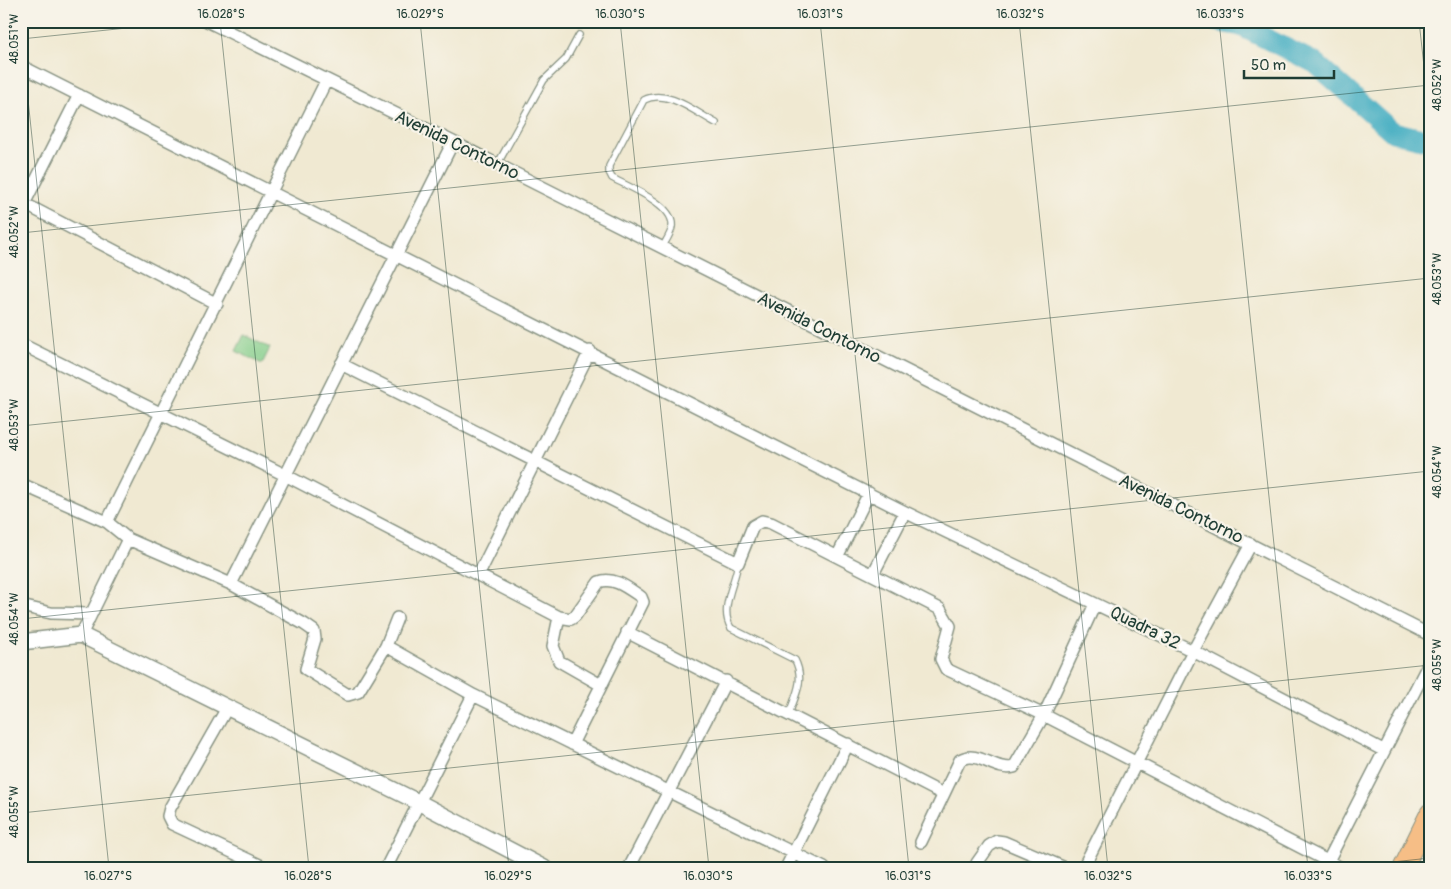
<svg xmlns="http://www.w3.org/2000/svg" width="1451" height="889" font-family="Pangolin,sans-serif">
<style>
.green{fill:#85ce8b;stroke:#528660}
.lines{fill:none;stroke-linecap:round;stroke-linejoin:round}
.river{stroke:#44aec2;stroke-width:21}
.service-casing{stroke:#889383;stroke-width:8}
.minor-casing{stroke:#889383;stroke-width:14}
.tertiary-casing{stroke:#889383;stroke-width:18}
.primary-casing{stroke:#889383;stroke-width:21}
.service{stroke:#fff;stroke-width:5.5}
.minor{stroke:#fff;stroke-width:11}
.tertiary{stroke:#fff;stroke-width:15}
.primary{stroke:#f6be86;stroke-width:19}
.ticks{fill:none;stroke:#1f3d34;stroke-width:1;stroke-opacity:0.45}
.labels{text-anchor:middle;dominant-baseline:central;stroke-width:4.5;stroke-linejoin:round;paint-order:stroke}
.street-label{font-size:18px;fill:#1f3d34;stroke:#f7f3e8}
.neatline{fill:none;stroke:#1f3d34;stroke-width:2}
.ticks-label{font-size:12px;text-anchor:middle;fill:#1f3d34}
</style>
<rect width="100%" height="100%" fill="#f7f3e8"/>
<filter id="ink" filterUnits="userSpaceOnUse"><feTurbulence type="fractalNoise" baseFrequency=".02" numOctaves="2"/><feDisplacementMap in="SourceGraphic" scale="10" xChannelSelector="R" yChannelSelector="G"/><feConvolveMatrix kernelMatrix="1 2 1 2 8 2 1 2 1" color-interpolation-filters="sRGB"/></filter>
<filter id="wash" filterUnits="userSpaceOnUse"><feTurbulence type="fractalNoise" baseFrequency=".0096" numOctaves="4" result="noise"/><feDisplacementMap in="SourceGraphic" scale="20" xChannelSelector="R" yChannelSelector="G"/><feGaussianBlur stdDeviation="1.12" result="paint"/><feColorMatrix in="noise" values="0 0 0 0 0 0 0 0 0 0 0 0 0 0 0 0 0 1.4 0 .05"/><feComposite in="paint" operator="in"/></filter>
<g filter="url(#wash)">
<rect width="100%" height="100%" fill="#f0e9d2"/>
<path class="green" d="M244,335l26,13 -8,16 -26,-13z"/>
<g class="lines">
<path class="river" d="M1215,21l26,5 74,37 78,69 37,9"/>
</g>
</g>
<g filter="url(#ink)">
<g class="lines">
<defs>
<path id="service" d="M497,165l47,-85 22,-21 13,-24
M662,248c3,-6 9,-14 10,-21 3,-22 -43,-40 -60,-49l-3,-6v-6l35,-66c23,-12 51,12 72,23
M738,563c-3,21 -19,46 -7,65l64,32c10,20 1,34 -6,54"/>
<path id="minor" d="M207,21l246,121 977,493
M21,66l884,446 288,139 190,99
M21,202l196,102
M21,210l58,-115
M21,344l264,131 274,142 12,2 4,-3 24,-34c15,-6 30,7 42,15l2,5 -71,142
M341,364l397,199 15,-37 9,-5 9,2 169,86 10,17 -9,33 5,10 98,46 297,153
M21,484l86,38 21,17 103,45 73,40 10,7 1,8 -9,30 42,26 10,-3 28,-46
M107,522l219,-441
M838,555l31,-62
M479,574l111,-223
M873,574l32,-62
M231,584l222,-442
M21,606l30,7 40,1
M559,617l-6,29 6,15 42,24
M397,618l-11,28 87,49 351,173
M627,632l316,162
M81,635l47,-96
M227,708l-57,100 -2,8 4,8 94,44
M921,842l39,-82c18,-11 35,12 54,7l30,-52 51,-111
M977,863l12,-17 8,-5 7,1 61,26
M1325,867l105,-206
M386,868l87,-173
M629,868l97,-187
M786,868l62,-124
M1083,868l110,-217 58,-107"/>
<path id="tertiary" d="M21,642l60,-7 337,167 126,66"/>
<path id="primary" d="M1403,868l27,-55"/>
</defs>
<use href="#service" class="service-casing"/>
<use href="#minor" class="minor-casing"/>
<use href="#tertiary" class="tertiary-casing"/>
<use href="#primary" class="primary-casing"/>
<use href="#service" class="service"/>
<use href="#minor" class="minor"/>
<use href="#tertiary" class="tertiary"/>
<use href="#primary" class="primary"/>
</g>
</g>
<path class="ticks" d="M220,21l89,847M420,21l89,847M620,21l89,847M820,21l89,847M1019,21l89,847M1219,21l89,847M1419,21l11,100M21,33l88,835M21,39l173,-18M21,233l1409,-148M21,426l1409,-148M21,619l1409,-148M21,813l1409,-148M1336,868l94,-10"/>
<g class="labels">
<g class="street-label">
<text transform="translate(457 145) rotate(26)">Avenida Contorno</text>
<text transform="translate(819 328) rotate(27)">Avenida Contorno</text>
<text transform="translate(1181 509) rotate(26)">Avenida Contorno</text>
<text transform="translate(1145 628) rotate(26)">Quadra 32</text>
</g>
</g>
<rect width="1451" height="889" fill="none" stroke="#f7f3e8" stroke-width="55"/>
<path d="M1244 70v8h90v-8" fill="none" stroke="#1f3d34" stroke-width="2.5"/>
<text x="1251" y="70" font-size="15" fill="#1f3d34" stroke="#f7f3e8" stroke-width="4" paint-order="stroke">50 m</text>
<rect x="28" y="28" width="1396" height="834" class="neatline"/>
<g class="ticks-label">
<text x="221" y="18">16.028°S</text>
<text x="420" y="18">16.029°S</text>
<text x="620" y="18">16.030°S</text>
<text x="820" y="18">16.031°S</text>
<text x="1020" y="18">16.032°S</text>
<text x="1220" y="18">16.033°S</text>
<text transform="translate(14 39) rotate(-90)" y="4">48.051°W</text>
<text transform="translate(1437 85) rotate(-90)" y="4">48.052°W</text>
<text transform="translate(14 232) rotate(-90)" y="4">48.052°W</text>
<text transform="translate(1437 279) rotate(-90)" y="4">48.053°W</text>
<text transform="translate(14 425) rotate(-90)" y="4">48.053°W</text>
<text transform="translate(1437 472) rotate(-90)" y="4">48.054°W</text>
<text transform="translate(14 619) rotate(-90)" y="4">48.054°W</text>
<text transform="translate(1437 665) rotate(-90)" y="4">48.055°W</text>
<text transform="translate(14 812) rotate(-90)" y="4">48.055°W</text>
<text x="108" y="880">16.027°S</text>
<text x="308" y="880">16.028°S</text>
<text x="508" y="880">16.029°S</text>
<text x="708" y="880">16.030°S</text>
<text x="908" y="880">16.031°S</text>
<text x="1108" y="880">16.032°S</text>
<text x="1308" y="880">16.033°S</text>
</g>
</svg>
